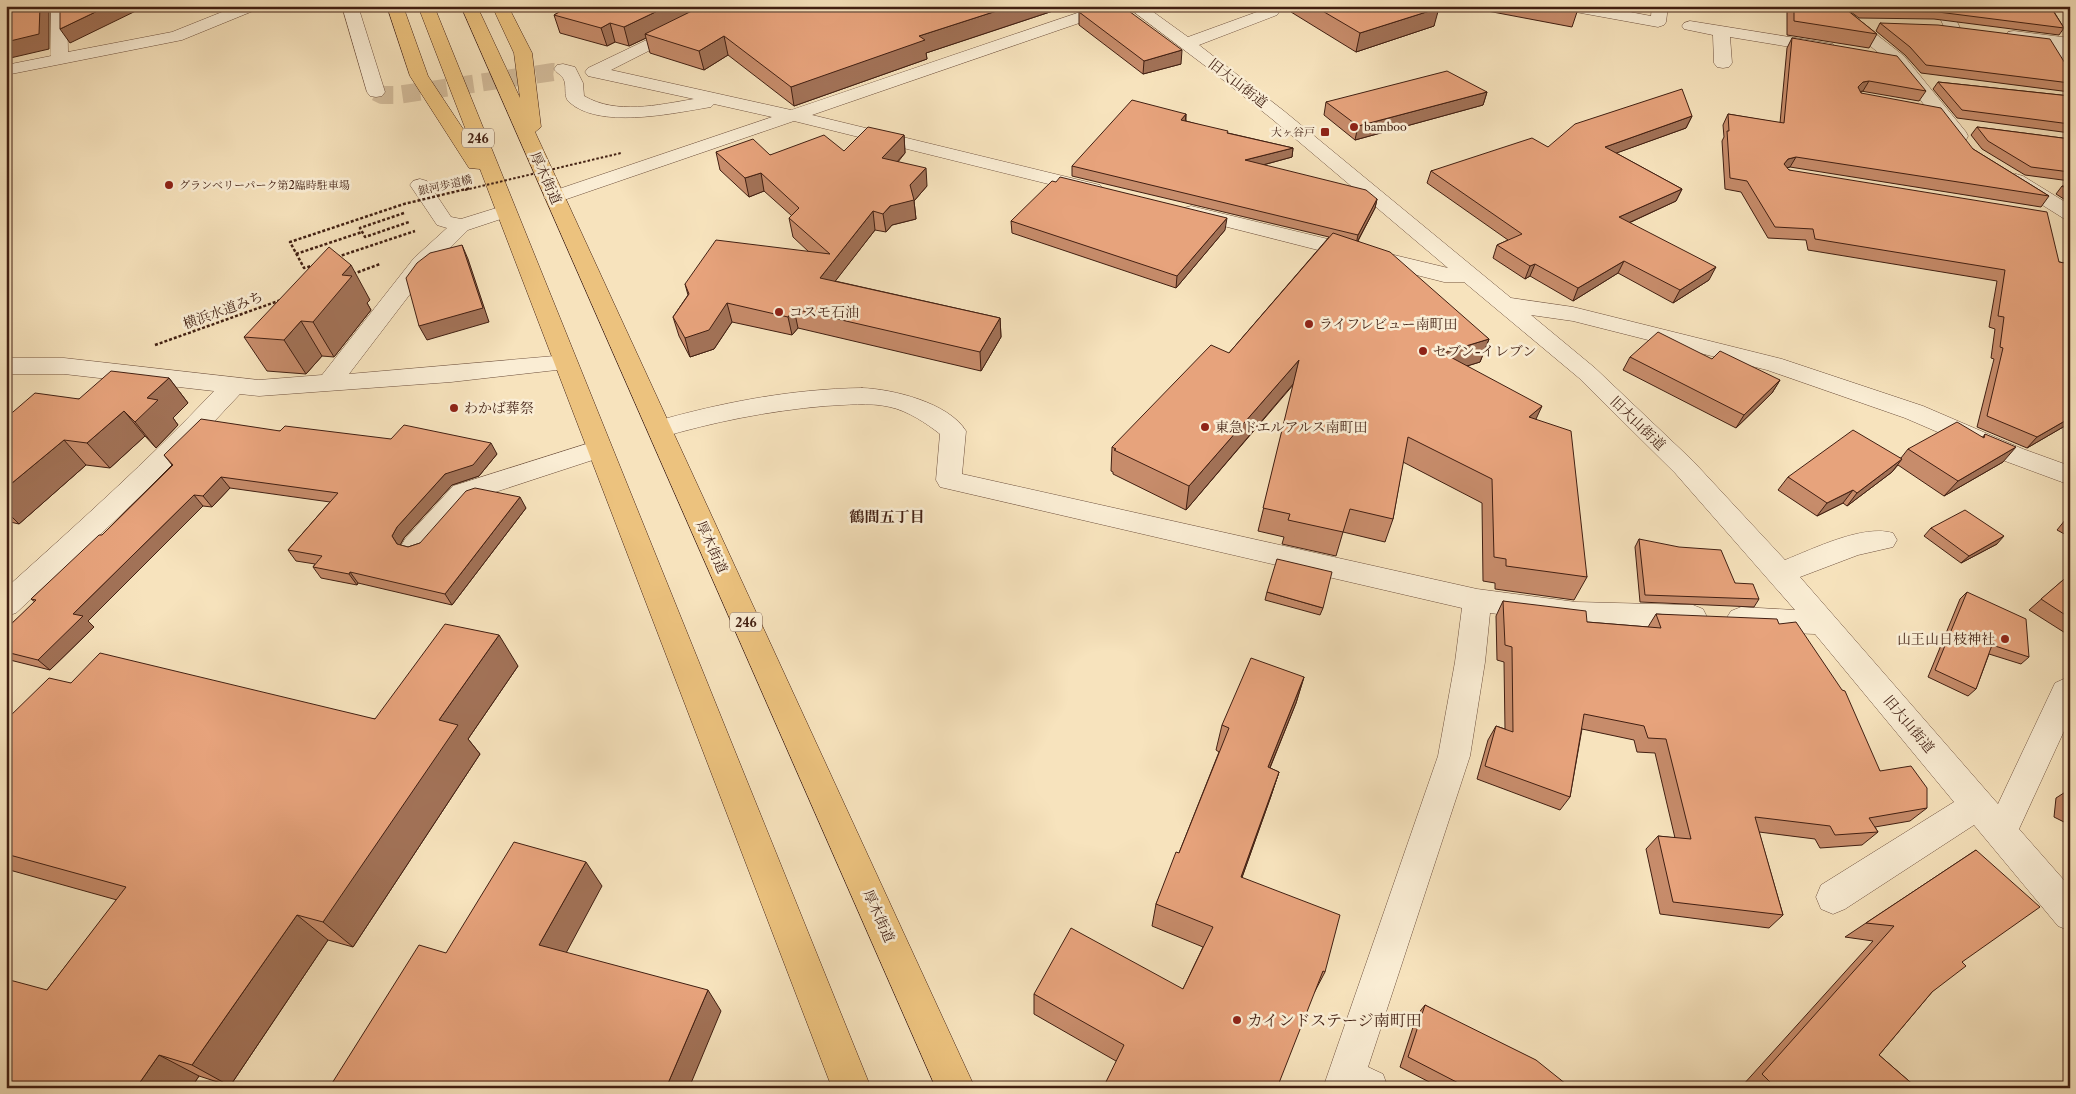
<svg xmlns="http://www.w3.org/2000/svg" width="2076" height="1094" font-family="'Libre Caslon Text','Noto Serif JP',serif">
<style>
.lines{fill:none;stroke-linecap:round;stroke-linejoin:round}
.minor-tunnel{stroke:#d3bc9b;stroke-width:18;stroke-dasharray:18 9;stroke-linecap:butt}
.minor-casing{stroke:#6e503d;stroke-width:1}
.highway-casing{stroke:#411f12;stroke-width:1}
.path{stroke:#411f12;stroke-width:2.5;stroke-dasharray:3 2;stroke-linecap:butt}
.minor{fill:#faedd4;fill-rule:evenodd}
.highway{fill:#ecc27e;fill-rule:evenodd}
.path-bridge-far1{stroke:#411f12;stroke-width:2;stroke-dasharray:2.5 2;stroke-linecap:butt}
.path-bridge{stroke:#411f12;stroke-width:2.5;stroke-dasharray:3 2;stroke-linecap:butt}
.wall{fill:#c78c6b;stroke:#411f12}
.shaded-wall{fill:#a27257;stroke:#411f12}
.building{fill:#e7a37c;stroke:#411f12}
.poi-dot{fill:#8f2418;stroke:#faedd4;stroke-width:2}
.labels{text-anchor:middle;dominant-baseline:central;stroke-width:5;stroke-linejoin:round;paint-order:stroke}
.far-poi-label{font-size:11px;fill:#411f12;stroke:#faedd4;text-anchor:start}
.far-street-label{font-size:11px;fill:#411f12;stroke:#faedd4}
.shield{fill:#faedd4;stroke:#785d4c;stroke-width:1}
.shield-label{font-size:12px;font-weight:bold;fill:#411f12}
.street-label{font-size:14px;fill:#411f12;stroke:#faedd4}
.poi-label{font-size:14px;fill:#411f12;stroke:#faedd4;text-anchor:start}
.neighbourhood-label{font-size:15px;font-weight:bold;fill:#411f12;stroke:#faedd4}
.near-poi-label{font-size:16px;fill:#411f12;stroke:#faedd4;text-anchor:start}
</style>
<rect width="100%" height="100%" fill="#f7e3bd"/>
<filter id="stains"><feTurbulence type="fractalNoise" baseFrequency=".004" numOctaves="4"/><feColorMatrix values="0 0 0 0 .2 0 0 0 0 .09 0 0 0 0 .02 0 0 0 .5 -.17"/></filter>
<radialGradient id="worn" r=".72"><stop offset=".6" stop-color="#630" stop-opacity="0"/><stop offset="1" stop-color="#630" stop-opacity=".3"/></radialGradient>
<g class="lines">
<path class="minor-tunnel" d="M376,92l6,3h15l156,-23 8,1"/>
<defs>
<path id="minor" d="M51,6h16l1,46 104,-20 65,-26h23l-2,3 -76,31 -176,35v-10l45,-9z
M342,6h16l27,86 -3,4 -6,1 -6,-1 -3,-4z
M1098,6h24l-2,3 -308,106 288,70 3,4 -3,4 -7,2 -299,-74 -233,80 -7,2 -7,-2 -3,-4 3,-4 225,-76 -58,-13 -3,3 -6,1c-36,6 -106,21 -136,-6 -5,-5 -3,-12 -4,-18 -1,-9 -7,-9 -11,-15l3,-4 6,-1 12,3 8,16 1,13c33,19 73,9 110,3l-106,-23 -3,-4 3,-4 94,-45 6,2 2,3 -2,3 -77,39 180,40z
M1126,6h19l43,31 77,-28h12l2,3 -2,3 -78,30 85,66 227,187 62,9 209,52 141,47 100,43 47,17v19l-65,-24 -100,-43 -138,-48 -194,-49 -42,-6 64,53 98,93 92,99c28,-11 78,-36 108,-27l4,7 -4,7 -35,8 -58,22 198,227 57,-121 15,-7v42l-51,111 51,58v44l-12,-5 -84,-101 -129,84 -12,5 -12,-5 -5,-12 5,-12 133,-83 -139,-168 -74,-3 -10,-4 -5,-8 5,-8 10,-4 54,3 -120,-137 -96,-95 -115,-96h-20l-260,-66 -3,-4 3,-4 7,-2 257,62 -176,-149 -64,-51z
M1562,6h36l53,10 1,-10h16l-2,16 -2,3 -6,2 -88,-16 -6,-2z
M1822,6h18l64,50 62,76 2,4 -2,4 -7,2 -7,-2 -60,-76z
M1946,9l6,2 8,17 -2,3h-12l-8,-17 2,-3z
M1690,21l137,22 6,1 2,4 -2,4 -6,1 -97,-16 2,26 -3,4 -6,1 -6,-1 -3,-4 -1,-28 -29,-6 -2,-3 2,-3z
M2014,31l56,7v10l-6,-1 6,9v20l-6,-1 -18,-30 -38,-5 -2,-4 2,-4z
M2016,174l7,2 47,29v15l-7,-2 -54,-34 -3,-4 3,-4z
M420,179l7,2 24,36 10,2 45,-14 7,2 3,4 -3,4 -45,15 -38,38 -81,106 217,-19 8,3 4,5 -4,5 -123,14 -192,14 -19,-2c-71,77 -147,148 -224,219l-10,3v-28c71,-64 143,-128 208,-197l-150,-17h-58v-16h58l195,22 63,-5 92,-117 33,-30 -10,-3 -27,-40 3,-4z
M862,388c31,1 87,15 104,43l-4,43 515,115 99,13 117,3 10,4 4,8 -4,8 -10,4 -117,-5 -86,-11 -5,49 -15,94 -102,311 15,7 5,14h-65l115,-332 17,-94 7,-54 -522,-121 -4,-7 4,-46c-14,-11 -32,-23 -50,-27 -21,-5 -44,-2 -65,-1 -57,5 -112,16 -166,32l-9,-3 -3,-6 3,-6c69,-20 140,-34 212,-35z
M599,440l9,3 4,6 -4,6 -137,45 -46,53 -10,3 -10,-3 -4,-7 4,-7 48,-53z"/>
<path id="highway" d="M387,6h16l25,70 41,62 -51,-132h16l437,1082h-39l-352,-919 -11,-1 -59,-92z
M461,6h16l43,92 -6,-45 -22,-47h16l24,47 9,74 -6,5 440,956h-39z"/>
</defs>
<use href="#minor" class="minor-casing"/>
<use href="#highway" class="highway-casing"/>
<path class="path" d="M404,213l-44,15 5,9 44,-15
M296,254l66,-22
M353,274l27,-10
M155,345l126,-45"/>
<use href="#minor" class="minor"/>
<use href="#highway" class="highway"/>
<path class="path-bridge-far1" d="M465,190l156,-37"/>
<path class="path-bridge" d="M337,257l78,-26
M315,265l-11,3 -14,-26 114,-38 66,-16"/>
</g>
<path class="wall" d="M570,6h498l-142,47 1,6 -133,47 -66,-51 -24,15 -54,-17 -4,-15 -17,8 -14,-4 -8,4 -47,-13 -6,-18z
M1292,6h143l-1,20 -78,26 -65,-40z
M1461,6h117v3l-6,18z
M1787,6h55l35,28 -8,14 -82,-13z
M1843,6h227v5l-19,-4 13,21 -5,7 -125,-16 -75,-1z
M1079,12l102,52 -38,10 -64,-49z
M1880,23l190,46v23l-149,-19 -16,-18 -29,-24z
M1792,38l134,53 -7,10 -58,-10v2l112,56 76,47 -8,11 -251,-40 -3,1 2,2 270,92 11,2v159l-43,25 -50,-21 17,-68 -3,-1 4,-29 -6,-2 8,-46 -189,-31 -2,-10 -38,-2 -27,-46 -16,-3 -3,-48 2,-4 -1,-12 5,-11 52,9 7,-75z
M1938,82l132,14v37l-113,-15 -24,-29z
M1487,92l-4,13 -128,35 -31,-25 2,-13z
M1186,114v7l42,12 65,15 -1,9 -29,8 114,34 -2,9 -17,33 131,98 -9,23 -13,4 69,53 51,158 -13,23 -79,-11v-6l-12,-2 -1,-78 -79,-41 -10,57 -8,23 -42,-10 -7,24 -54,-12 2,-7 -26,-6 36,-147 -108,126 -73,-36v-2l-2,-1 1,-24 117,-94 100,-116 -257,-61v-10z
M1692,116l-6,12 -70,25 66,36 -6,12 -47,22 80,57 -36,23 -55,-30 -45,28 -43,-25 -5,3 -32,-21 4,-13 11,-5 -81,-57 4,-12 117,-24z
M1977,127l93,12v42l-45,-6 -43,-26 -11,-14z
M904,135l1,18 -7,9 29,24 -13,15 2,18 -24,6 -6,7 -11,-2 -40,51 165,37 1,19 -20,34 -183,-43 -6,7 -60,-13 -18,27 -24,8 -11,-21 -6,-19 15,-22 -3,-11 124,-32 -16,-15 -4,-19 3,-2 -28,-25 -15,6 -29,-27 -4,-18 54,3 74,-4z
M2062,186l8,1v16l-14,-9z
M1011,221l214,9 -49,58 -164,-55z
M370,300l-3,3 4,7 -37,47 -12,-1 -16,18 -39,-3 -23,-34z
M1630,357l150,23 -8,13 -36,35 -113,-58z
M169,378l19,25 -15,15 5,7 -22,23 -11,-12 -35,32 -24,-3 -67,59 -13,-3v-103l73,-19z
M280,431l217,23 -18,22 -27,9 -48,53 -4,7 8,2 118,-39 -74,97 -94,-22 -1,2 -36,-7 -8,-11 2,-3 -19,-3 -8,-11 42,-48 -100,-14 -18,19 -9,-1 -115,115 6,6 -44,43 -44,-11v-30l29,-27 -4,-3 71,-64 70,-70 -8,-10z
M1985,434l18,28 -59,34 -46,-31 -6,7 -45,34 -4,-3 -26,13 -39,-26 10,-13 113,-19 7,-9 75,-12z
M2070,514v23l-13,-7z
M1931,528l66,16 -36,19 -37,-27z
M1639,539l96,44 24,16 -5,8 -114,-5 -5,-55z
M2070,574v62l-41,-26z
M1267,592l56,16 -3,7 -55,-15z
M1967,592l62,65 -8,7 -32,-10 -13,35 -8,7 -40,-19 32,-78z
M1503,601l84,21 61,5 8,-13 123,10 101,147 47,37 -17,13 -35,6 3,5 -16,13 -42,3 -5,-9 -56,-7 24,83 -14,13 -109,-14 -14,-65 12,-13 17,2 -20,-85 -18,-1 -3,-12 -52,-11 -12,68 -10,13 -83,-31 11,-39 8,-14 9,3 -1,-67 -7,-2 -1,-44z
M518,666l-50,73 12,15 -127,193 -25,-7 -98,146 -31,-10 -8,12 -144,-98 70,-90 -111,-31v-149l65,-37 304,36z
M1304,677l-8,26 -26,65 9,4 -8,24 -29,81 83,95 -11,21 -198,68 -82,-47v-20l149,-5 20,-42 -51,-21 4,-22 23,-51 40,-101 -3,-2 6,-25z
M2070,789v36l-16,-8 2,-19z
M1976,850l-14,112 -30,30 -53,63 38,33h-173l-2,-2 131,-145 -28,-4 21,-14z
M1425,1005l146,83h-130l-41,-21 17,-52z"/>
<path class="shaded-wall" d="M40,6h9v43l-43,10v-17z
M108,6h38l-76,37 -10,-14z
M668,6h22l2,9 -47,19 1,4 -17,8 -5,-19z
M1012,6h56l-142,47 1,6 -133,47 -3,-19 128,-51z
M1080,6h13l-13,4z
M1439,8l-5,18 -78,26 4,-19z
M610,23l5,19 -8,4 -6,-18z
M724,36l4,19 -24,15 -5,-19z
M1182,50l-1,14 -38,10 1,-13z
M1869,81l-6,10 -6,1 1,-5 5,-5z
M1487,92l-4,13 -128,35 3,-14z
M1186,114l-1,9 -4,-3z
M1692,116l-6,12 -86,31 5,-12z
M904,135l1,18 -21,23 -2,-18z
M1293,148l-1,9 -48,13 1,-10z
M1796,157l-6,10 -8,2 2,-5 4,-5z
M926,168l1,18 -13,15 2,18 -24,6 -6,7 -3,-18z
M761,173l3,18 -15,6 -4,-19z
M1682,189l-6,12 -63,29 6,-13z
M1377,199l-2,9 -19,36 2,-9z
M873,211l2,19 -52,67 -3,-19z
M1227,218l-2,12 -49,58 1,-12z
M462,245l6,14 21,63 -62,18 -8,-14z
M1624,261l-6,12 -45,28 5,-13z
M1535,264l-5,12 -5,3 5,-13z
M351,265l19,35 -3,3 4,7 -37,47 -21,-35 29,-47z
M1716,267l-7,13 -36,23 7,-13z
M727,303l5,19 -18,27 -24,8 -5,-19z
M794,309l4,19 -6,7 -4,-18z
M1000,318l1,19 -20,34 -1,-19z
M301,321l21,35 -16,18 -22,-34z
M1489,339l-9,23 -46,14 9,-23z
M1299,360l-5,23 -108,127 3,-24z
M169,378l19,25 -15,15 5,7 -22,23 -21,-26 12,-24z
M1780,380l-8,13 -36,35 8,-13z
M1542,406l-11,24 -2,-13z
M124,411l21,25 -35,32 -23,-25z
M2070,418v5l-43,25 10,-11z
M64,440l22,25 -67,59 -13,-13v-23z
M491,443l6,11 -18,22 -27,9 -48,53 -5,9 -7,-11 5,-9 48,-53z
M2016,447l-13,15 -59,34 14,-15z
M1902,459l-10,13 -45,34 10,-13z
M221,477l9,11 -18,19 -9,-11z
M1853,490l-10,13 -26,13 10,-13z
M194,495l9,11 -115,115 6,6 -44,43 -12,-10 35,-46z
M520,497l6,11 -74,97 -7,-11z
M2004,536l-7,8 -36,19 8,-7z
M350,572l8,11 -1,2 -8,-11z
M499,635l19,31 -50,73 12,15 -127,193 -30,-25 116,-202z
M1304,677l-8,26 -36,89 8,-25z
M1279,772l-8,24 -37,104 7,-23z
M586,862l16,24 -44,82 -19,-23z
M297,915l31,25 -98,146 -38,-21z
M708,990l13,21 -32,77h-23z
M159,1055l40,21 -8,12h-55z"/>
<path class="building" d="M6,6h34l-1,28 -33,8z
M60,6h48l-48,23z
M570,6h98l-44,21 -14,-4 -9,5 -47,-13z
M702,6h310l-93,30 6,4 -134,47 -67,-51 -25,15 -54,-17z
M1096,6h26l60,44 -38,11 -65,-49z
M1314,6h121l4,2 -79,25z
M1564,6h14v3z
M1794,6h48l35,28 -83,-13z
M1856,6h194l14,22 -126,-16 -76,-1z
M1880,23l58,2 112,14 18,29 2,1v14l-144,-18 -16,-18z
M1792,38l105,18 29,35 -57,-10 -6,1 -5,5 3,6 80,15 32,41 76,47 -253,-39 -8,2 -4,5 5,6 258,42 12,50 11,2v154l-33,19 -50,-21 16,-68 -3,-1 4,-30 -6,-1 7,-46 -190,-31 -2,-10 -38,-2 -28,-46 -17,-3 -3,-47h2l-1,-17 56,9z
M1447,71l40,21 -129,34 -32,-24z
M1938,82l132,14v28l-108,-14z
M1682,89l10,27 -87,31 77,42 -63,28 97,50 -36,23 -56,-29 -46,27 -43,-24 -5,2 -33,-21 25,-11 -91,-63 101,-33 16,9 27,-23z
M1132,100l54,14 -5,6 47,11 -1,2 66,15 -48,12 121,30 11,9 -19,36 -286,-69z
M868,127l36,8 -22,23 44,10 -16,17 4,15 -24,6 -7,8 -10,-3 -53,67 180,40 -20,34 -186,-43 -6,8 -61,-14 -18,27 -24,8 -12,-21 16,-23 -4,-10 31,-44 114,14 -41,-36 10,-10 -38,-35 -16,5 -29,-26 37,-13 17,16 54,-20 20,16z
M1977,127l93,12v33l-39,-5 -43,-26z
M1060,177l167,41 -50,58 -166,-55 41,-40 4,1z
M2062,186l8,1v4z
M1333,233l57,19 99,87 -46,14 99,53 -13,11 42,14 16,146 -81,-11v-7l-12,-2 -2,-78 -84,-42 -15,82 -43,-10 -7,23 -55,-12 2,-6 -27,-6 36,-148 -110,126 -75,-36 2,-1 -4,-2 99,-102 18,8z
M462,245l21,63 -64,18 -13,-48 11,-15 13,-10z
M329,247l22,18 -9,10 10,1 -39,46 -12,-1 -17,19 -40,-3z
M1658,332l54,27 8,-8 60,29 -36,35 -114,-58z
M111,371l58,7 -22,20 11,2 -23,22 -11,-11 -37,32 -23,-3 -58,48v-70l29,-25 44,6z
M201,419l79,12 5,-5 106,13 13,-14 87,18 -18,22 -28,9 -48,53 -5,9 5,8 11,3 12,-4 46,-52 9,-3 45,9 -75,97 -95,-22 -1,2 -36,-7 9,-11 -34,-6 50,-57 -117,-16 -18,19 -9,-1 -121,119 10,2 -45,44 -32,-8v-23l30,-29 -5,-1 68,-64h3l71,-70 -9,-10z
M1957,422l27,16 1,-4 31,13 -58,34 -50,-32z
M1853,430l49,29 -45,34 -4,-3 -26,13 -39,-26z
M1965,510l39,26 -35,20 -38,-28z
M1639,539l40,8 42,3 14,33 18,1 6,15 -114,-4z
M1277,559l55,13 -9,36 -56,-16z
M2070,574v44l-29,-19z
M1967,592l59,27 3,38 -37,-12 -16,44 -41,-19z
M1503,601l83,10 1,11 74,6 -5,-14 121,5 2,5 17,-2 46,68 3,1 35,80 31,-5 16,22v20l-58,10 9,14 -43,3 -5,-9 -75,-9 28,98 -110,-13 -15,-66 33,3 -25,-100 -18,-1 -4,-12 -60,-12 -14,83 -85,-31 11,-40 17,6 -1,-85 -7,-2z
M445,624l54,11 -60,85 19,5 -135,197 -26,-7 -105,150 -33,-10 -23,33h-130v-109l41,11 79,-103 -120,-33v-134l43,-42 22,5 29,-30 275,66z
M1251,658l53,19 -36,90 11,5 -38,105 99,38 -15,57 -2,-1 -46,117h-174l21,-43 -90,-51 37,-66 112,61 30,-62 -57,-23 20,-52 3,1 50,-125 -7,-3z
M2070,789v20l-3,-1z
M514,842l72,20 -47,83 169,45 -42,98h-337l90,-143 27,8z
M1976,850l64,57 -78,55 4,4 -34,26 -53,63 38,33h-141l-14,-14 132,-148 -28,-3z
M1425,1005l111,55 35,28h-103l-60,-31z"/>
<g class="poi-dot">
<circle cx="1354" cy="127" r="5"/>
<rect x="1320" y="127" width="10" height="10" rx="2.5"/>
<circle cx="169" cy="185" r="5"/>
<circle cx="779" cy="312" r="5"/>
<circle cx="1309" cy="324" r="5"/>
<circle cx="1423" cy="351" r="5"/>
<circle cx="454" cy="408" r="5"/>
<circle cx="1205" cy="427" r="5"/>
<circle cx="2005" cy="639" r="5"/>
<circle cx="1237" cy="1020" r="5"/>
</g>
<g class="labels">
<g class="far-poi-label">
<text x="1364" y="127">bamboo</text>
<text x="1315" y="132" text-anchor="end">大ヶ谷戸</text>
<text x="179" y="185">グランベリーパーク第2臨時駐車場</text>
</g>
<g class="far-street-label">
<text transform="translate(445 185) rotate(-13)">銀河歩道橋</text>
</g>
<g class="shield">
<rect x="462" y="128.5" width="32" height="19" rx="4"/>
<rect x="730" y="612.5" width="32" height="19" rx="4"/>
</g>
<g class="shield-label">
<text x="478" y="138">246</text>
<text x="746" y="622">246</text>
</g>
<g class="street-label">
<text transform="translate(1238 83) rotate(38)">旧大山街道</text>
<text transform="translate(546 178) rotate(66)">厚木街道</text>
<text transform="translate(223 310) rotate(-20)">横浜水道みち</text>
<text transform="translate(1638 423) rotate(44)">旧大山街道</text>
<text transform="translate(712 547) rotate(66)">厚木街道</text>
<text transform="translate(1909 724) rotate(50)">旧大山街道</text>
<text transform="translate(879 916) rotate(66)">厚木街道</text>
</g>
<g class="poi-label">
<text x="789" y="312">コスモ石油</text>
<text x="1319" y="324">ライフレビュー南町田</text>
<text x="1433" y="351">セブン-イレブン</text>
<text x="464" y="408">わかば葬祭</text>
<text x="1215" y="427">東急ドエルアルス南町田</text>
<text x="1995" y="639" text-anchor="end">山王山日枝神社</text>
</g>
<g class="neighbourhood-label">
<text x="887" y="516">鶴間五丁目</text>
</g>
<g class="near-poi-label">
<text x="1247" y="1020">カインドステージ南町田</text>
</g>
</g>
<rect width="2076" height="1094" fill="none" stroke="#f7e3bd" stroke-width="25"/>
<rect x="8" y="8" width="2061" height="1079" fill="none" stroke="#411f12" stroke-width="2.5"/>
<rect x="12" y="12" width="2051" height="1069" fill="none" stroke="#411f12"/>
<rect width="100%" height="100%" filter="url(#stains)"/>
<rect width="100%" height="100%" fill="url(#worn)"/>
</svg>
